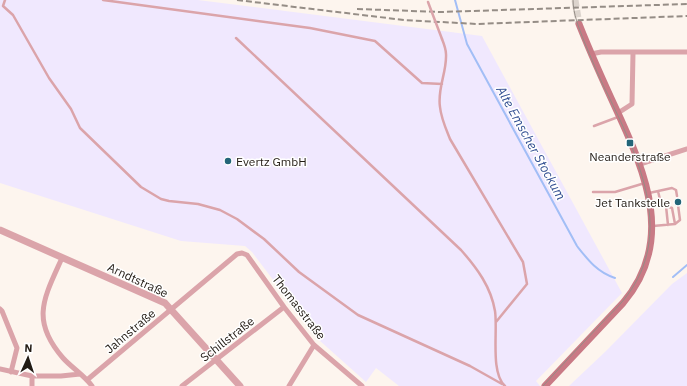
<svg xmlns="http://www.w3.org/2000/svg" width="687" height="386" font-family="'IBM Plex Sans',sans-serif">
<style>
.industrial{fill:#f0e8fe}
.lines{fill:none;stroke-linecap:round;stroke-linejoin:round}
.stream{stroke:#a2bef6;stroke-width:2}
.secondary-tunnel{stroke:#dcd4cd;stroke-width:7;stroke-dasharray:7 3.5;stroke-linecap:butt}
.service{stroke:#dba4aa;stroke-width:2.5}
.minor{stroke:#dba4aa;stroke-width:5}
.tertiary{stroke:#dba4aa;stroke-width:7}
.secondary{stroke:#c97a85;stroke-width:7}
.tram{stroke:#958d86;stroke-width:1}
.rail{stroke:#958d86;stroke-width:2;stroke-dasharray:6 3;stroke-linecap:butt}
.service-bridge{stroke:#dba4aa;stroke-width:2.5}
.poi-dot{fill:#236578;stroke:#fff;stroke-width:1.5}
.labels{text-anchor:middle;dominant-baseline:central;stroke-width:3;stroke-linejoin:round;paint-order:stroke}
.poi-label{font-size:12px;fill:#221b14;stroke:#fff}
.street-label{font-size:12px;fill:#221b14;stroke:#fff}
.water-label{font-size:13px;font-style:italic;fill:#324f92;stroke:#fff}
</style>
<rect width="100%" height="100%" fill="#fdf5ee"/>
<path class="industrial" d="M0,0h198l284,36 140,257 -86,88 4,5h-141l-23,-18 -10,14 -47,-42 -67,-88 -7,-6 -64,-5 -181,-58z
M687,273v113h-118l37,-35 66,-67z"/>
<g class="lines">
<path class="stream" d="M455,0l12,44 110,202c11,14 20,26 38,32
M673,277l14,-12"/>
<path class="secondary-tunnel" d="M575,0l4,24"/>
<path class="service" d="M5,0l-2,6 10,9 36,63 22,31 9,19 61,59 20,12 8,2 29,3 22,6 17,9 27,20 35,33 59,43 112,51 32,18
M103,0l207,28 65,13 47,42 20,1
M236,38l225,212c16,18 30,37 34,61 3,19 -5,62 10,75
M442,39c2,5 4,10 4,15 1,18 -9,35 -6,53 1,11 6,22 10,32l73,123 4,22 -31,38
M594,126l24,-9
M658,191l3,13 5,2 2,19
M593,192h22l30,-9
M649,193l23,-5 4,2 1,6
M666,206l6,2 3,16
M653,226l22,-2 5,-4 -2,-15"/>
<path class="minor" d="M591,54l10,-2h86
M618,113l14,-9 1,-51
M640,164l47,-15
M62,258c-18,40 -32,62 1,100 9,10 21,17 29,28
M0,309l2,2 15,37 -6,24
M0,369l32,7h29l19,-2
M87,380l150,-126 5,-1 5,2 37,52 30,38 48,41
M32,386v-10
M182,386l102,-79
M289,386l25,-41"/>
<path class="tertiary" d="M0,230l165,73 75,83"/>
<path class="secondary" d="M545,386l78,-83c52,-61 23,-129 -6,-192 -13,-28 -26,-57 -38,-87"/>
<path class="tram" d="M543,386c18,-20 37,-40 56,-60 11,-12 23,-22 32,-36 41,-61 7,-133 -21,-191 -10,-19 -18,-39 -26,-58 -5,-13 -11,-27 -11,-41"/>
<path class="rail" d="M237,0l167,20 73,4 210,-8
M357,9l84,3 246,-8"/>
<path class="service-bridge" d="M428,2l14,37"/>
</g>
<g class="poi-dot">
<rect x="626" y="139" width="8" height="8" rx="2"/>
<circle cx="228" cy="161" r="4"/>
<circle cx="678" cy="202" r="4"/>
</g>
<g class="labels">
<g class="poi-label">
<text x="630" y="156">Neanderstraße</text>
<text x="236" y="161" text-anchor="start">Evertz GmbH</text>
<text x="670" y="202" text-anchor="end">Jet Tankstelle</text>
</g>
<g class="street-label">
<text transform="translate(138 280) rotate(25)">Arndtstraße</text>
<text transform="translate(299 307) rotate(52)">Thomasstraße</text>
<text transform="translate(130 331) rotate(-40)">Jahnstraße</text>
<text transform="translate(227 339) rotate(-38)">Schillstraße</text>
</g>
<g class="water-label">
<text transform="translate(531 143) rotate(61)">Alte Emscher Stockum</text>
</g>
</g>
<g transform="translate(28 358) rotate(3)" stroke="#ffffff" stroke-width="3" paint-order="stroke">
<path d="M0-3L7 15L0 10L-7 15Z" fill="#221b14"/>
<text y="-6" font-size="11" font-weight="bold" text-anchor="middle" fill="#221b14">N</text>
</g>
</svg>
